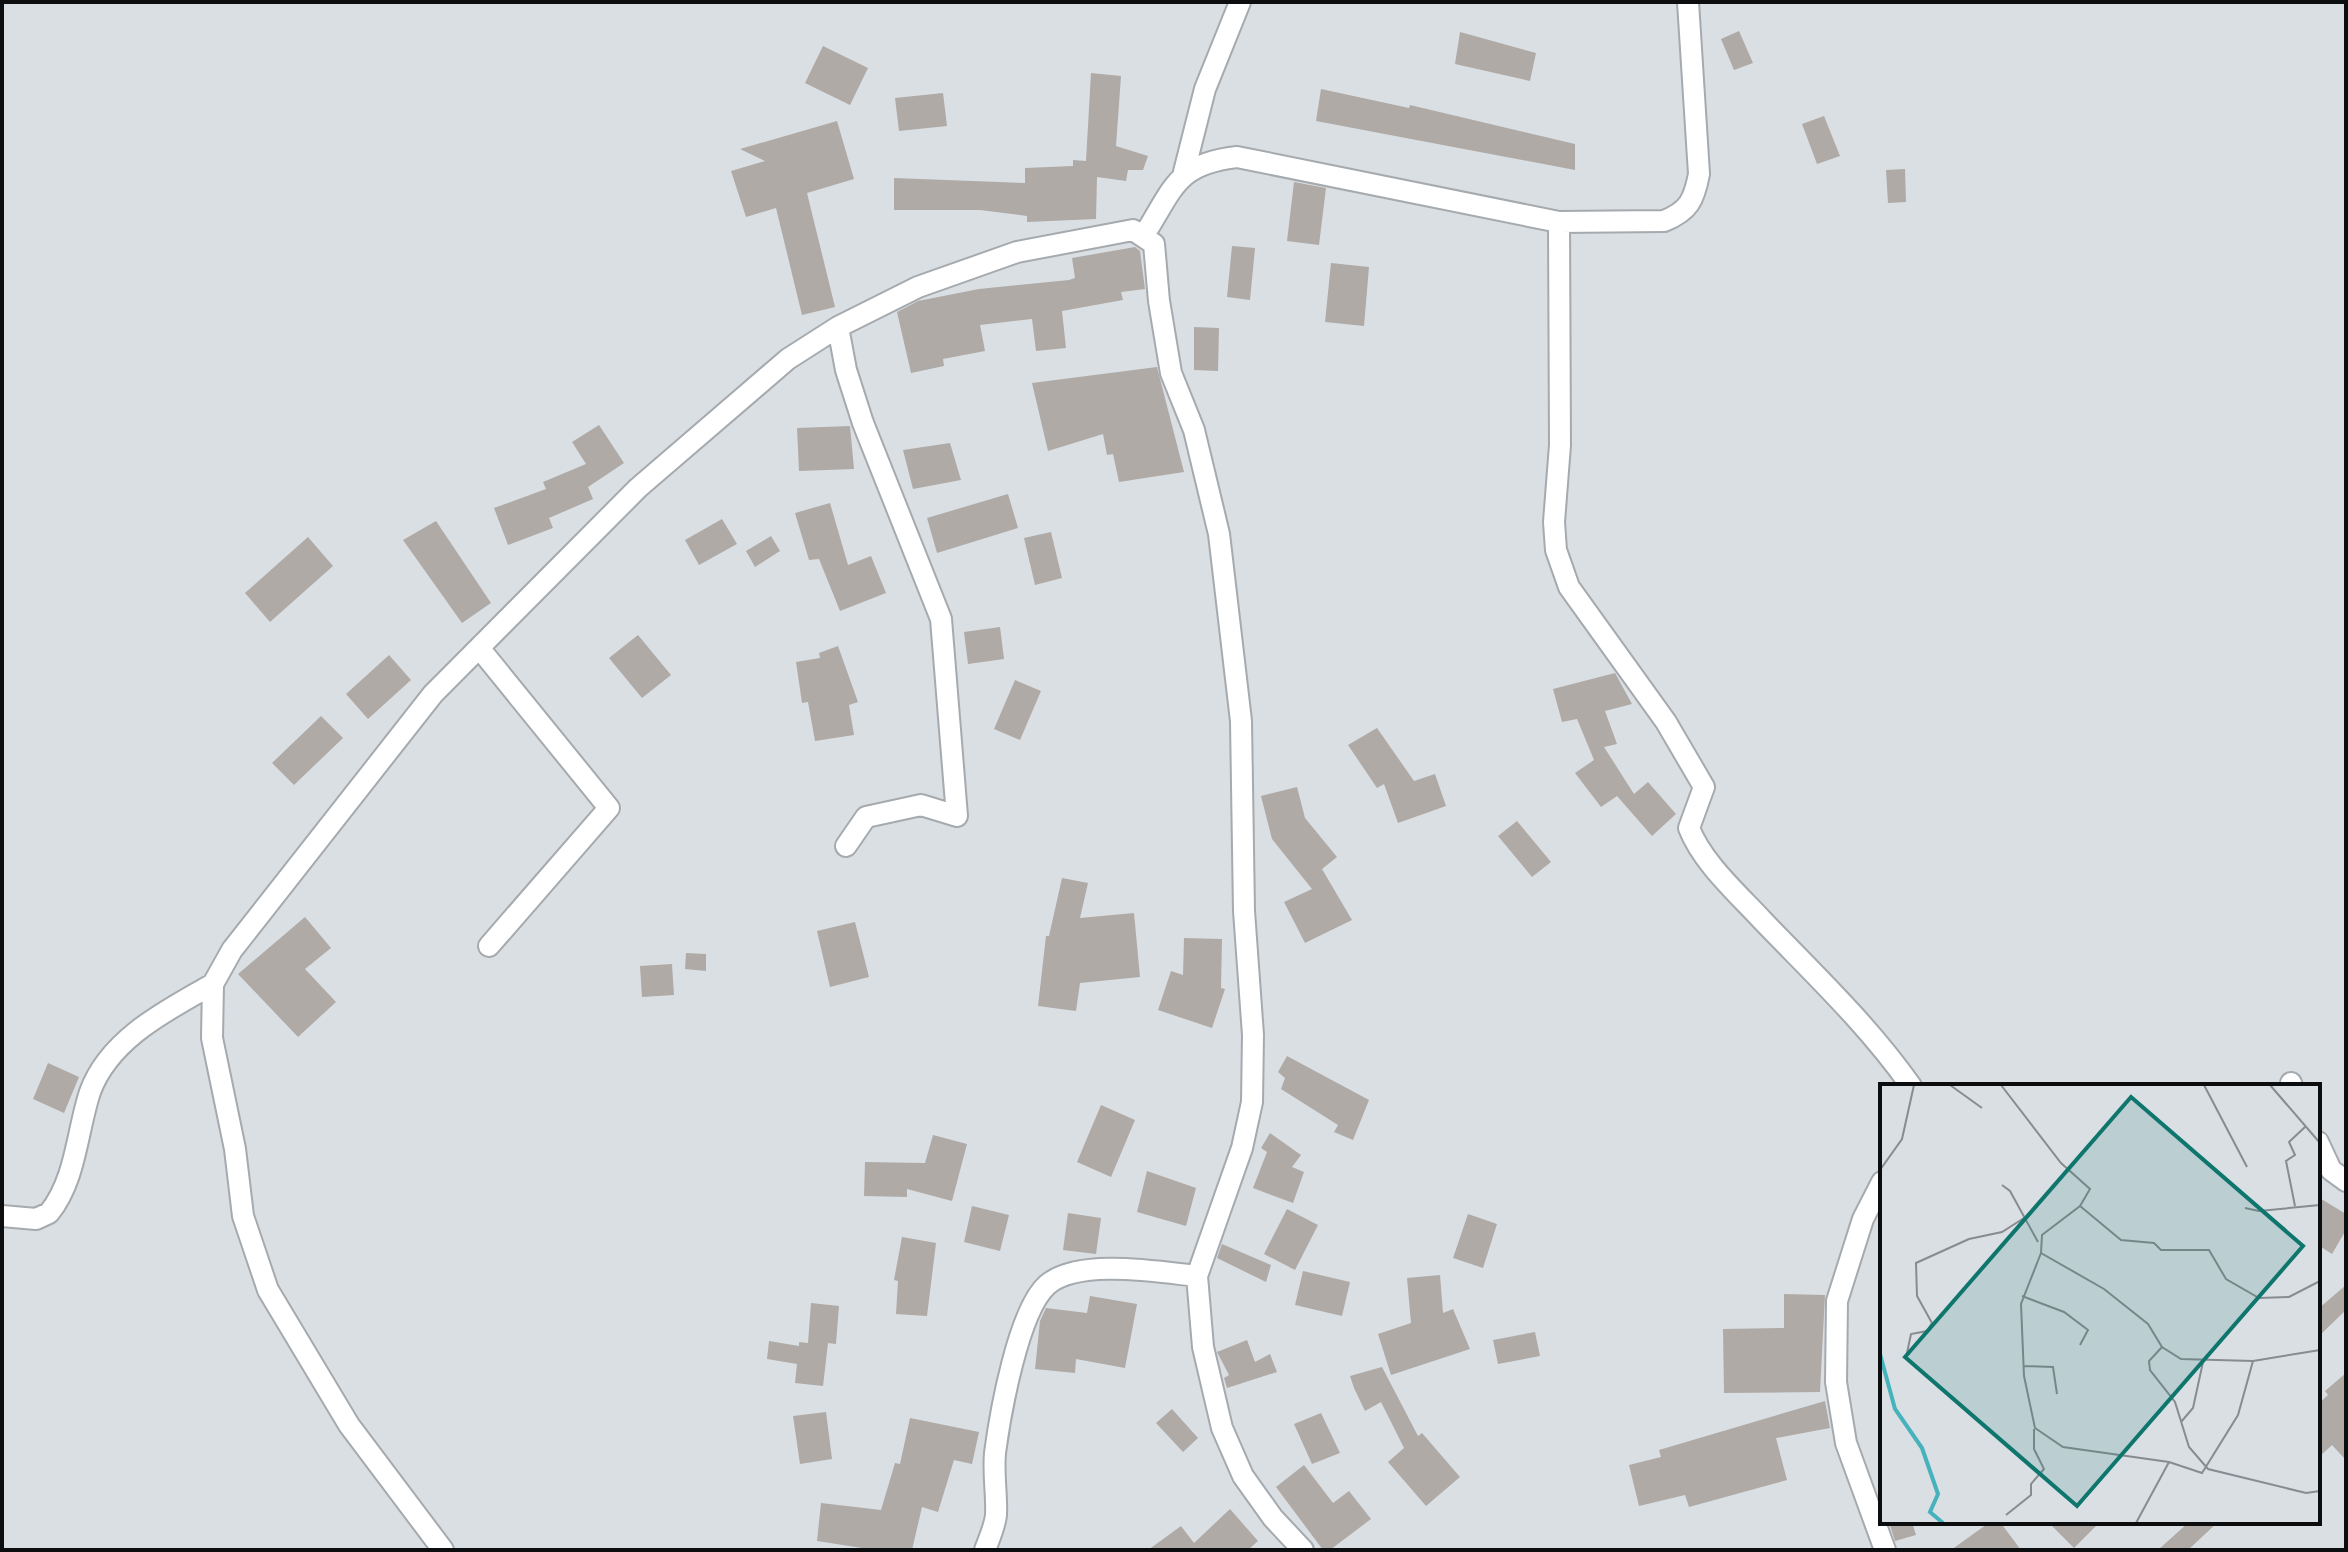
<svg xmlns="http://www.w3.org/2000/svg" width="2348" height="1552" font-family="Figtree,sans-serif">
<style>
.building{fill:#afaaa5}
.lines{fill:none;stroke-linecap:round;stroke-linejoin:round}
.street-casing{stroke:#a5aaaf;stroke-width:24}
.street{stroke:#fff;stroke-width:20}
.inset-river{fill:none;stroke:#45b2bc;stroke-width:4}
.inset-road{fill:none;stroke:#888b8f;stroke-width:2}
.view{fill:#0f766e;fill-opacity:0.15;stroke:#0f766e;stroke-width:4}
.inset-edge{fill:none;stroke:#0c0d0f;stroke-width:4}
</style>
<rect width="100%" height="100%" fill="#dadfe4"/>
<path class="building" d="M1739,31l14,32 -19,7 -13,-31z
M1460,32l76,21 -6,28 -75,-17z
M823,46l45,22 -18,37 -45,-22z
M1091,73l30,3 -5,70 32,10 -5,14h-15l-2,11 -29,-4 -1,42 -69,3v-6l-47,-6h-86v-32l131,5v-15l48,-2v-6l13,1z
M1321,89l88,19 1,-3 165,39v26l-259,-49z
M943,93l4,33 -48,5 -4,-33z
M1824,116l16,40 -23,8 -15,-40z
M837,121l17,58 -47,14 28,114 -33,8 -26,-107 -30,9 -15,-46 34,-10 -25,-12z
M1905,169l1,33 -18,1 -2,-33z
M1294,182l32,6 -7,57 -32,-4z
M1232,246l23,2 -5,52 -23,-3z
M1135,247l5,4 5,38 -24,3 2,8 -61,11 4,37 -30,3 -4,-32 -52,6 5,26 -42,8 1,7 -33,7 -14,-61 21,-11 61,-12 90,-9 6,-2 -3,-20z
M1331,263l38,4 -5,59 -39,-4z
M1194,327l25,1 -1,43 -24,-1z
M1157,367l27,105 -65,10 -6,-28 -6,1 -4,-21 -55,17 -16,-68z
M599,425l25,38 -36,24 5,12 -44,19 4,10 -45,17 -14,-37 52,-19 -3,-7 43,-18 -14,-22z
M850,426l4,43 -55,2 -2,-43z
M950,443l11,37 -48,9 -10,-39z
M1008,494l10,34 -81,25 -10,-35z
M830,503l18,62 23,-9 15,37 -46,18 -21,-52 -10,1 -14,-47z
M722,519l15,25 -38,21 -14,-25z
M436,521l55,82 -29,20 -59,-83z
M1051,532l11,46 -27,7 -11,-47z
M771,536l9,15 -25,16 -9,-16z
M308,537l25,29 -63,56 -25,-29z
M1000,627l4,32 -36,5 -4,-32z
M638,635l33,40 -29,23 -33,-40z
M838,646l20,56 -9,3 5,30 -39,6 -7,-39 -6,1 -6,-41 24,-4 -1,-5z
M389,655l22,25 -43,39 -22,-25z
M1615,673l17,31 -27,7 12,33 -13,3 30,47 14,-12 28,32 -24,22 -35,-40 -16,11 -26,-34 19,-13 -17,-41 -15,3 -9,-33z
M1015,680l26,11 -21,49 -26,-11z
M321,716l22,22 -49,47 -22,-22z
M1377,728l37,53 21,-7 11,32 -48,17 -14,-39 -7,4 -29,-43z
M1297,787l8,31 32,39 -15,12 30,51 -47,23 -21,-41 28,-13 -40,-50 -11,-43z
M1517,821l34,41 -19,15 -34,-41z
M1062,878l26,5 -8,35 54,-5 6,64 -60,6 -4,28 -38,-5 8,-70h3z
M305,917l26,31 -26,21 31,33 -38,35 -60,-63z
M855,922l14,55 -39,10 -13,-56z
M1184,938l38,1 -1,49 4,1 -13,39 -54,-18 13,-39 12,4z
M686,953l20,1v17l-21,-2z
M672,964l2,31 -32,2 -2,-31z
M1287,1056l82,44 -16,40 -19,-8 4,-7 -57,-36 4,-11 -7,-6z
M48,1063l31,14 -15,36 -31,-14z
M1101,1105l34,15 -24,57 -34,-15z
M1270,1133l31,22 -9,12 12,5 -11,31 -40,-15 14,-36 -6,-4z
M933,1135l34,9 -15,57 -45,-12v8l-43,-1 1,-34 60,1z
M1147,1171l49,17 -10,38 -49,-14z
M2318,1197l28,17v16l-14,24 -14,-9z
M972,1206l37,9 -9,36 -36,-9z
M1287,1209l31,16 -23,45 -31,-16z
M1068,1213l33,5 -5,36 -33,-4z
M1468,1214l29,10 -14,44 -30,-10z
M902,1237l34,6 -9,73 -31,-2 2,-33 -4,-1z
M1222,1244l49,21 -5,17 -49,-24z
M1303,1271l47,11 -8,34 -47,-11z
M1440,1275l3,38 10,-4 17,40 -79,26 -13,-41 33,-11 -4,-45z
M2346,1285v25l-28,27v-28z
M1784,1294l41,1 -5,97 -96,1 -1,-64 61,-1z
M1090,1296l47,8 -12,64 -49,-9 -1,14 -40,-4 5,-48 6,-13 41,5z
M811,1303l28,3 -3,38 -8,-1 -5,43 -28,-3 2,-19 -30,-5 2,-18 30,5v-4l9,1z
M1535,1332l5,24 -42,8 -5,-24z
M1247,1340l8,22 15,-8 7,18 -50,16 -3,-10 5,-3 -12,-23z
M1382,1367l36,69 4,-3 38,44 -34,29 -38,-44 16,-14 -23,-46 -16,9 -11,-23 -4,-12z
M2346,1373v87l-14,-15 -14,13v-54l10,-9 -3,-4z
M1825,1401l5,27 -54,10 11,42 -98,27 -4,-12 -46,11 -10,-41 32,-8 -2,-7z
M1172,1409l26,29 -15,14 -27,-29z
M826,1412l6,47 -32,5 -7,-48z
M1321,1413l19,40 -28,11 -18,-40z
M910,1418l69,14 -7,32 -18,-4 -16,52 -16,-5 -10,43h-37l-58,-9 4,-38 60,7 14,-47 5,1z
M1304,1465l29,38 16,-12 22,28 -41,31h-7l-47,-63z
M1230,1509l28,32 -10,9h-100l33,-24 13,17z
M1889,1522h23l4,13 -21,6z
M1990,1522h10l21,28h-70z
M2048,1522h52l-26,26z
M2189,1522h29l-30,28h-30z"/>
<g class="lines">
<defs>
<path id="street" d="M1184,172l21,-83 35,-87
M1559,222l1,223 -6,77 2,28 13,37 97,135 38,65 -15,41c13,34 48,65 73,92 51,53 106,105 149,166
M1144,235c30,-47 32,-71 93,-78l322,65 105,-1c25,-10 30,-21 35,-47l-11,-172
M838,327l8,43 17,53 78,196 16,197 -36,-11 -55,12 -20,29
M480,649l129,159 -120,138
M2291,1083l1,3
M2318,1142l13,28 15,11
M1882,1182l-19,37 -26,82 -1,81 10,61 39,107
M2,1216l34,3 13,-6c27,-33 28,-82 41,-121 19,-53 77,-82 123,-108
M443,1550l-94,-125 -81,-135 -25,-74 -8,-67 -23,-111 1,-54 19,-34 201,-256 205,-206 150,-129 50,-32 80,-40 99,-35 116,-22 21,14 5,57 12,72 23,57 25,104 22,187 3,190 9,124 -1,67 -10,46 -45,128 6,71 19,81 21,48 30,42 30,32
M985,1550c4,-11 10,-24 11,-35 1,-21 -3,-41 -1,-62 5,-38 23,-142 52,-168 31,-27 112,-13 150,-9"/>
</defs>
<use href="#street" class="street-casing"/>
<use href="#street" class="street"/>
</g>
<g transform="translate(1880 1084)">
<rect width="440" height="440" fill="#dadfe4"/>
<path class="inset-river" d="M0,270l15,55 27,39 16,46 -8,18 13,11"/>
<path class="inset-road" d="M70,1l32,23M121,1l60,78 29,26 -10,17 -38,29 -1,18 63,36 44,35 14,23 19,12 72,2 67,-11M324,1l43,82M390,1l50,58M0,86l22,-31 12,-54M122,101l8,6 28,51M200,122l41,34 33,3 7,7h48l17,29 33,19 30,-1 31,-16M415,122l-9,-45 9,-6 -6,-13 16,-15M365,124l14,3 61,-6M161,169l-20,51 3,72 11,52 28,19 106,15 33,11 36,-58 15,-54M142,212l42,16 24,18 -8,15M282,263l-13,14 1,9 25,32 14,45 19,22 98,24 14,-2M27,269l4,-19 16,-3 5,-8 -15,-27 -1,-33 53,-24 33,-7 22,-14M143,282l30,1 4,27M301,338l12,-14 10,-46M126,431l25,-20v-11l13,-15 -10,-20v-20M256,439l33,-61"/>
<path class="view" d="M251,13l172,149 -226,260 -172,-149z"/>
<rect width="440" height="440" class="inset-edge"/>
</g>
<rect width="2348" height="1552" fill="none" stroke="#0c0d0f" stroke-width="8"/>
</svg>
